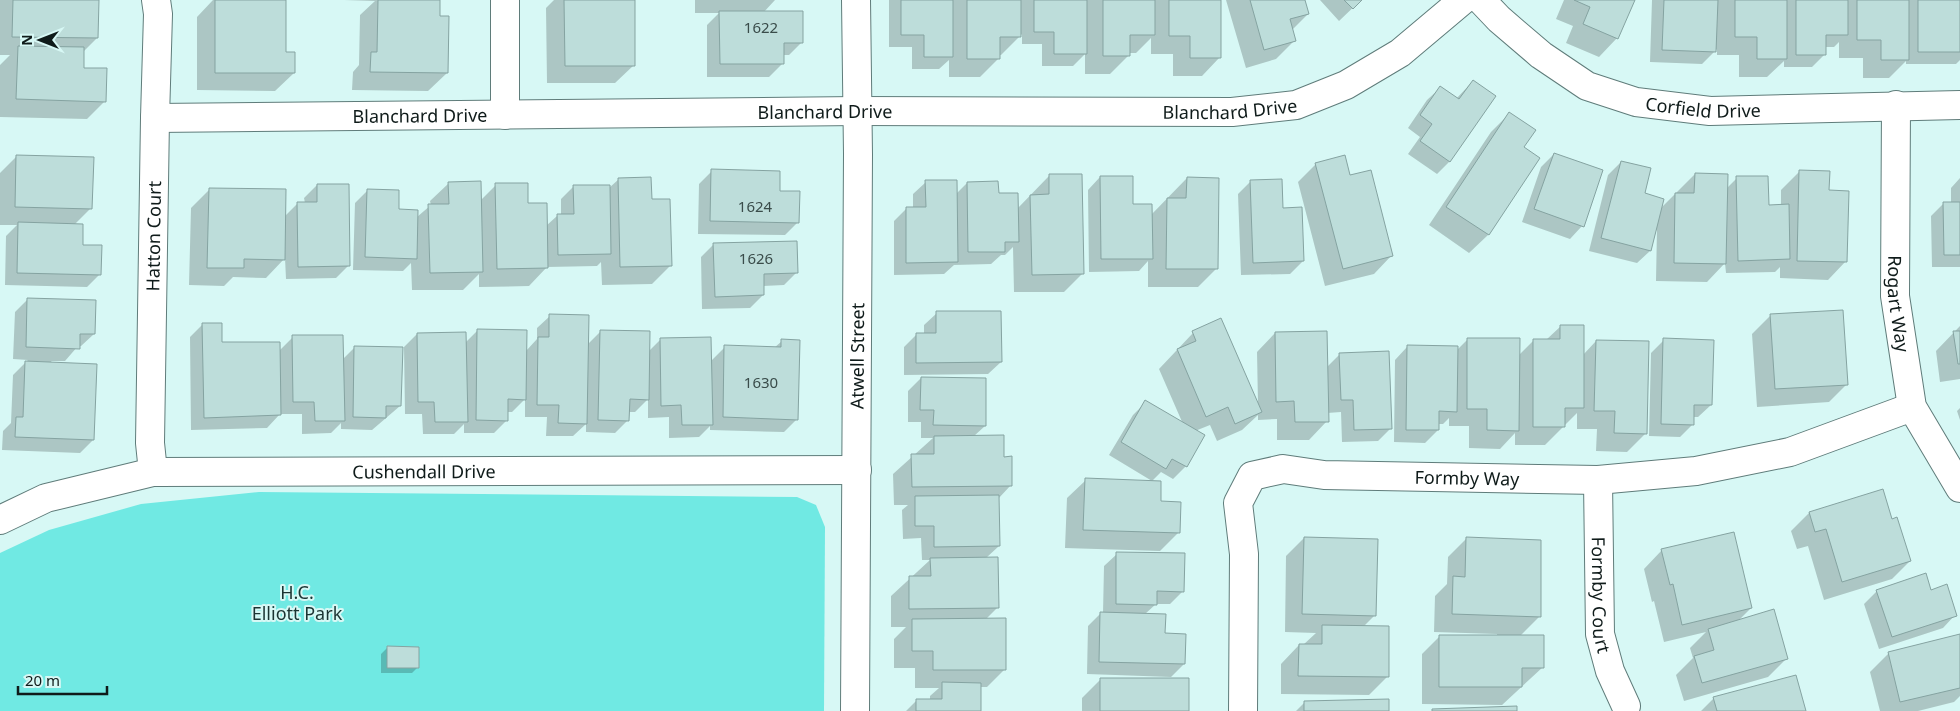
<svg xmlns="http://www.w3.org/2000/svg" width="1960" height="711" font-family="'Noto Sans',sans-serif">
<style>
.green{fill:#70e9e3}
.shadow{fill:#0003}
.building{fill:#bdddda;stroke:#85a3a1}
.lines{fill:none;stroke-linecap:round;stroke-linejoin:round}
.minor-casing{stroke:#5f7c7a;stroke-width:30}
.minor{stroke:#fff;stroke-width:28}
.labels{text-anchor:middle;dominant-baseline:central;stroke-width:4;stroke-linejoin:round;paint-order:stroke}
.number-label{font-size:15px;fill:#3a4c4a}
.street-label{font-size:18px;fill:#0f1b1a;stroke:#d7f8f5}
.park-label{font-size:18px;fill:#1b3433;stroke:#d7f8f5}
</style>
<rect width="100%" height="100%" fill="#d7f8f5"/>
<path class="green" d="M259,492l538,5 19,8 9,22 -1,184h-824v-158l49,-23 92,-26z"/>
<path class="shadow" d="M0,0h98l-1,38 -14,14v17l22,32 -18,18 -87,-2v-52l10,-10h-10z
M213,0h72v53l9,20 -19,18 -78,-1v-73z
M344,0h95v18l8,55 -19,18 -76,-1 1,-18 6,-7 1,-50 15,-14z
M554,0h80v65l-19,18h-68l-1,-75z
M695,0h80l-12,13 39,29 -13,13h-7v9l-13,13h-62v-52l12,-12h-24z
M889,0h331v57l-18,19h-29v-22h-22v-16l-15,15h-7v2l-19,19h-25v-20l-12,12h-31v-22h-20v-10l-21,21h-2v3l-19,19h-31v-17l-10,9h-27v-22h-23z
M1226,0h78l4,14 -16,16 3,10 -19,19 -30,9z
M1320,0h41l-22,21z
M1564,0h70l-17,38 -18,19 -33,-14 7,-17 -17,-7z
M1652,0h308v60l-4,4h-50v-3l-17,17h-26v-20h-24v-16l-5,5h-9v7l-13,13h-28v-6l-17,16h-28v-22h-22v-6l-15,15 -52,-2z
M1473,81l22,15 -46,66 -12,12 -29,-20 12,-17 -12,-9 19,-28 13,-12 16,11z
M1509,114l13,34 17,11 -51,76 -19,18 -40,-28 62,-93z
M1554,154l28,72 -12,13 -48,-17 19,-55z
M17,156l74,52 -17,17 8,21 18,28 -13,13 -82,-2 1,-49 11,-11h-17v-52z
M1621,162l22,32 17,15 35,-35 32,14 10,-10 31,28h13v-16l18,-18 29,20 18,69 -18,19 -48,-2v-11l-5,5 -49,1 -1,-10 -18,19 -51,-1 1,-53 -7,23 -13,12 -48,-12 19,-76z
M1316,164l34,13 42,78 -18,19 -49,12 -27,-104z
M712,171l66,21 20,30 -13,13 -87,-1 1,-50z
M1049,176l34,97 -19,19h-50l-1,-45 -8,8h-4l-10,9 -37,1 -10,9 -50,1v-54l12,-12h7v-15l13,-12 30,12 11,-11 50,26z
M1100,177l32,28 19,10 36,-37 29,91 -18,18h-50v-26l-9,10 -50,1 -1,-82z
M1960,178v89h-28l-1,-51 13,-13h7v-15z
M619,179l32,21 19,66 -18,18 -50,1 -1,-23 -4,4 -50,1 -18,19 -50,1v-13l-16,16h-51l-1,-27 -8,8 -50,-1 2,-67 13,-13 30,20 19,7 14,-12 -1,-4 19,-18 31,18 16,-16 31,19 19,22 11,-10h4v-17l13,-13 35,2z
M1251,181l30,28 22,52 -13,13 -49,1 -3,-81z
M317,185l32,80 -13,13 -50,1 -1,-21 -19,20 -33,-1 -9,9 -35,-1 2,-77 18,-18 76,26 13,-13h7l-1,-5z
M714,244l83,28 -13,13 -21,1v9l-13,13 -48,1 -1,-52z
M28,299l66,35 -13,12h-3l-13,15h-14l42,79 -13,13 -78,-3 1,-19 8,-8 2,-48 15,-15 -15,-1 2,-47z
M937,313l64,49 -13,12 -84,1v-28l13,-13h7v-9z
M1771,315l76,69 -18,18 -72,5 -5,-73z
M550,316l38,28 12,-12 49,19 11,-11 51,21 14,-14 49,1 8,-7 15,78 -13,13 -74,-2v-4l-11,11 -30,1v-21l-21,1v-19l-13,13h-7v8l-13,13 -29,-1v-8l-13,12h-27l1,-19h-22v-18l-13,13h-5v8l-13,13h-30v-9l-10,10h-31l-1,-20h-17l-1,-67 13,-13 48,9 13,-13 48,21 11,-12v-11z
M203,324l18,20 58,7 14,-14 50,22 12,-12 45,59 -28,24 -31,-1v-6l-10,10 -29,1v-20h-22l-13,14 -76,2 -1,-93z
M1561,326l22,29 13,-14 50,92 -19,19 -31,-1 1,-22h-20v-16l-32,32h-30v-12l-15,16 -31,-1v-22h-20v-8l-6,6h-5v6l-13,13 -31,-1 1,-82 12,-13 50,3 11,-11 51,16 15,-15h12z
M1960,326v53l-20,3 -4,-31z
M1193,333l65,71 -1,-52 18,-19 51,35 14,-14 51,74 -13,13 -36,1 -1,-30 -14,1v8l-18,19h-32v-21l-19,1v-5l-16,15 -25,11 -7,-16 -15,6 9,5 -18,30 -13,13 -12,-7 -9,9 -43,-26 24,-40 13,-13 37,22 -24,-55z
M1664,340l47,65 -13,12h-5v7l-13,13 -31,-1 2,-83z
M921,378l64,48 -11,10 29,22 8,27 -13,14 1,47 -13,12 12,49 -12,12 19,50 -18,18h-7l-1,24h-73l11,-11h13v-4l9,-8h-24v-20h-21v-29l12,-12h-15v-31l39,-36h-8l-1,-22 -18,1 -1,-29 6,-5h-14l-1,-31 40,-36h-12v-16h-13v-31z
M1960,408v12l-3,-9z
M1086,480l73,22 19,31 -18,18 -95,-3 2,-50z
M1809,513l101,48 -18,18 -68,21 -16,-54 -11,3 -6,-18z
M1304,538l70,78 -11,11 24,50 -18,18 -88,-1v-30l18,-19h4l13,-12 -31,-1 1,-76z
M1466,539l75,35 -1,42 -20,20 23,31 -41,38 -80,-1v-50l18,-18h57v-2l-63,-2 1,-36 12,-12 1,-27z
M1662,550l89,58 -14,14 50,36 -19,19 -84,24 -8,-26 17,-17 -3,-10 16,-16 -42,10 -10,-41 -2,1 -8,-33z
M1117,554l66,37 -13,13h-14l-11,10 19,20 20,30 -13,13 -84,-3 1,-48 13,-13h2l1,-47z
M1877,591h53l25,24 -12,13 -64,21 -15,-45z
M1960,636v60l-6,6 -36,9h-38l-10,-39 19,-19z
M387,648l31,19 -6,6h-31v-19z
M1101,679l86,32h-105v-13z
M1714,698l91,13h-104z
M1304,703l84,8h-92z"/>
<path class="building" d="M13,0h86l-1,38 -86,-1z
M215,0h71v52h9v21h-80z
M378,0h62v16h9l-1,57 -78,-1 1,-20h6z
M564,0h71v66h-70z
M901,0h52v57h-29v-22h-23z
M967,0h54v37h-21v22h-33z
M1034,0h53v54h-33v-22h-20z
M1103,0h52v35h-25v21h-27z
M1169,0h52v58h-31v-22h-21z
M1250,0h55l4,14 -19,5 6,22 -32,9z
M1344,0h18l-9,9z
M1574,0h61l-17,39 -35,-15 7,-17z
M1664,0h54l-2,52 -54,-2z
M1735,0h52v59h-30v-22h-22z
M1796,0h52v35h-22v20h-30z
M1857,0h52v60h-28v-20h-24z
M1918,0h42v52h-42z
M719,11h84v32h-19v21h-64z
M18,46l66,1v21h23l-1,34 -90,-3z
M1473,80l23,16 -46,66 -30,-21 12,-17 -12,-9 20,-29 19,13z
M1509,112l27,18 -12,17 16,11 -51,77 -43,-28z
M1554,153l49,17 -19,57 -50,-18z
M16,155l78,2 -2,52 -77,-2z
M1345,155l5,20 21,-5 22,86 -50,13 -28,-106z
M1621,161l30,7 -6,25 19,6 -13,52 -50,-13z
M711,169l69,2v20h20l-1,32 -89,-2z
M1799,170l31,1 -1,19 20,1 -2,71 -50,-1z
M1695,173l33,1 -2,90 -52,-1 1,-70h19z
M1049,174h33l2,100 -52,1 -2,-80 19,-1z
M1100,176h33v28h19l1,55h-52z
M1736,176h32l1,29 20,-1 1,55 -52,2z
M651,177l1,22h18l2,67 -52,1 -2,-89z
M1187,177l32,1 -1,91h-52l1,-71h19z
M1282,179l1,29 19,-1 2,54 -51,2 -3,-83z
M925,180h32l1,82 -52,1v-56h20z
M481,181l2,91 -53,1 -2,-69h21l-1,-22z
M998,181l1,12h19l1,49h-14v10h-37l-1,-70z
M495,183h33v20h19l1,65 -51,1z
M317,184h32l1,82 -52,1 -1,-65h20z
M573,185h37l1,69 -53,1 -1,-41h17z
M209,188l77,1 -1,71 -41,-1v9h-37z
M367,189l32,1v19l19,1 -1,49 -52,-2z
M1943,202h17v53h-16z
M18,222l65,2v21h19l-1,30 -84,-2z
M797,241l1,32 -34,1v21l-49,2 -2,-54z
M27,298l69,2 -1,34h-15v15l-54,-2z
M1843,310l5,75 -73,4 -5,-75z
M936,311h65l1,51 -86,1v-30h20z
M549,314l40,1 -2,109 -29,-1 1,-18h-22l1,-68h11z
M1221,318l41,94 -27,12 -7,-17 -22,10 -29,-68 19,-8 -4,-10z
M202,323h20v19h58l1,73 -77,3z
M1560,325h24v83h-19v19h-32v-88h27z
M477,329l50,1 -1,70 -18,-1v22l-32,-1z
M600,330l50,1 -1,69 -19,-1 -1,22 -31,-1z
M1327,331l2,91h-34l-1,-21 -18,1 -1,-70z
M1953,331h7v33h-2z
M466,332l2,90h-33l-1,-20h-16l-1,-69z
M292,335h51l2,86h-30l-1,-19h-21z
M711,337l2,88h-31l-1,-20 -20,1 -1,-68z
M1467,338h53l-1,93 -32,-1v-21h-20z
M1663,338l51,2 -2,65h-18v20l-33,-1z
M781,339l19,1 -2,80 -75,-3 1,-72 57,2z
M1596,340l53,1 -2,93 -33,-1 1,-22h-21z
M1407,345l51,1 -1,66 -18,-1v19h-33z
M354,346l49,1 -2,59h-15v12l-33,-1z
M1389,351l3,78 -38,1 -1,-30h-12l-2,-47z
M25,361l72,3 -3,76 -79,-3 1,-20h7z
M921,377l65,1v48l-53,-1 1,-15h-14z
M1145,400l60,35 -18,32 -15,-8 -6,10 -45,-27z
M1004,435v22l8,-1v30l-100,1 -1,-33h23v-18z
M1085,478l76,3v20l20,1 -1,31 -97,-3z
M1883,489l9,30 5,-2 14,44 -69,21 -16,-53 -11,3 -6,-20z
M999,495l1,51 -66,1v-21h-19v-30z
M1734,532l18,76 -70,17 -9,-41 -3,1 -9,-36z
M1304,537l74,2 -2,77 -74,-2z
M1466,537l75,3v77l-89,-3 1,-38 12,1z
M1116,552l69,1 -1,39 -27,-1v14l-41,-1z
M998,557l1,51 -90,1v-33h22l-1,-18z
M1926,573l5,17 16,-6 10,32 -65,21 -16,-47z
M1774,609l14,50 -86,24 -8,-27 20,-6 -6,-21z
M1100,612l66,2 -1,19 21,1 -1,30 -86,-2z
M1006,618v52h-73v-19h-21v-32z
M1322,625l67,1v51l-91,-1 1,-32h23z
M1960,634v54l-60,14 -12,-50z
M1439,635h105v33h-22v19h-83z
M387,646l32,1v21h-32z
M1796,675l10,36h-89l-4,-14z
M1100,678h89v33h-89z
M942,682l39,1v28h-65v-12h26z
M1389,699v12h-85v-10z
M1517,706v5h-85v-2z"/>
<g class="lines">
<defs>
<g id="minor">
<path d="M505,0v115"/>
<path id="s1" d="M1481,0l18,19 42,36 46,31 49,16 74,9 250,-6"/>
<path id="s2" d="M1896,105l-1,191 17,111 48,81"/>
<path id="s3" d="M155,118l703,-7 374,1 64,-7 50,-20 54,-32 63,-53"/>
<path id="s4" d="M153,472l-3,-29 5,-325 3,-104 -2,-14"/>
<path id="s5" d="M1598,480l2,154 10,37 16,35"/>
<path id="s6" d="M0,520l46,-22 107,-26 704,-2"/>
<path id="s7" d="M855,711l3,-557 -2,-154"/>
<path id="s8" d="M1243,711l1,-157 -6,-51 14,-27 31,-7 41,6 274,5 98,-9 94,-19 122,-45"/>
</g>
</defs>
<use href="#minor" class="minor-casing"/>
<use href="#minor" class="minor"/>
</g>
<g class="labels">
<g class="number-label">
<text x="761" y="27">1622</text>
<text x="755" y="206">1624</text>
<text x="756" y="258">1626</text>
<text x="761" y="382">1630</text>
</g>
<g class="street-label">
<text stroke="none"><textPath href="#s1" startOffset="256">Corfield Drive</textPath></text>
<text stroke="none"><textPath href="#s3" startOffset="1075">Blanchard Drive</textPath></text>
<text stroke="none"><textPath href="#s3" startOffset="670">Blanchard Drive</textPath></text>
<text stroke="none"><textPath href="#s3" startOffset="265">Blanchard Drive</textPath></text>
<text stroke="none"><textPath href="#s4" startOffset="236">Hatton Court</textPath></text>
<text stroke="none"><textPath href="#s2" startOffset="199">Rogart Way</textPath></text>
<text stroke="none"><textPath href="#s7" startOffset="355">Atwell Street</textPath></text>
<text stroke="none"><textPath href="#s6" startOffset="432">Cushendall Drive</textPath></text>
<text stroke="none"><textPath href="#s8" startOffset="455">Formby Way</textPath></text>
<text stroke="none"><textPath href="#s5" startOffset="115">Formby Court</textPath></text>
</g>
<g class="park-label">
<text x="297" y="592">H.C.<tspan x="297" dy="21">Elliott Park</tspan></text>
</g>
</g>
<g transform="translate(40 40) rotate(270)" stroke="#d7f8f5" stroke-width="4" paint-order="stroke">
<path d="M0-4L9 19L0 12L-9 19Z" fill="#0f1b1a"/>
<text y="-8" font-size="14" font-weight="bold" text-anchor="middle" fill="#0f1b1a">N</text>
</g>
<path d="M18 686v8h89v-8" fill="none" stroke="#0f1b1a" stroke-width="2.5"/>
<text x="25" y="686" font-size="15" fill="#0f1b1a" stroke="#d7f8f5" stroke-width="4" paint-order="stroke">20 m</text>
</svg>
